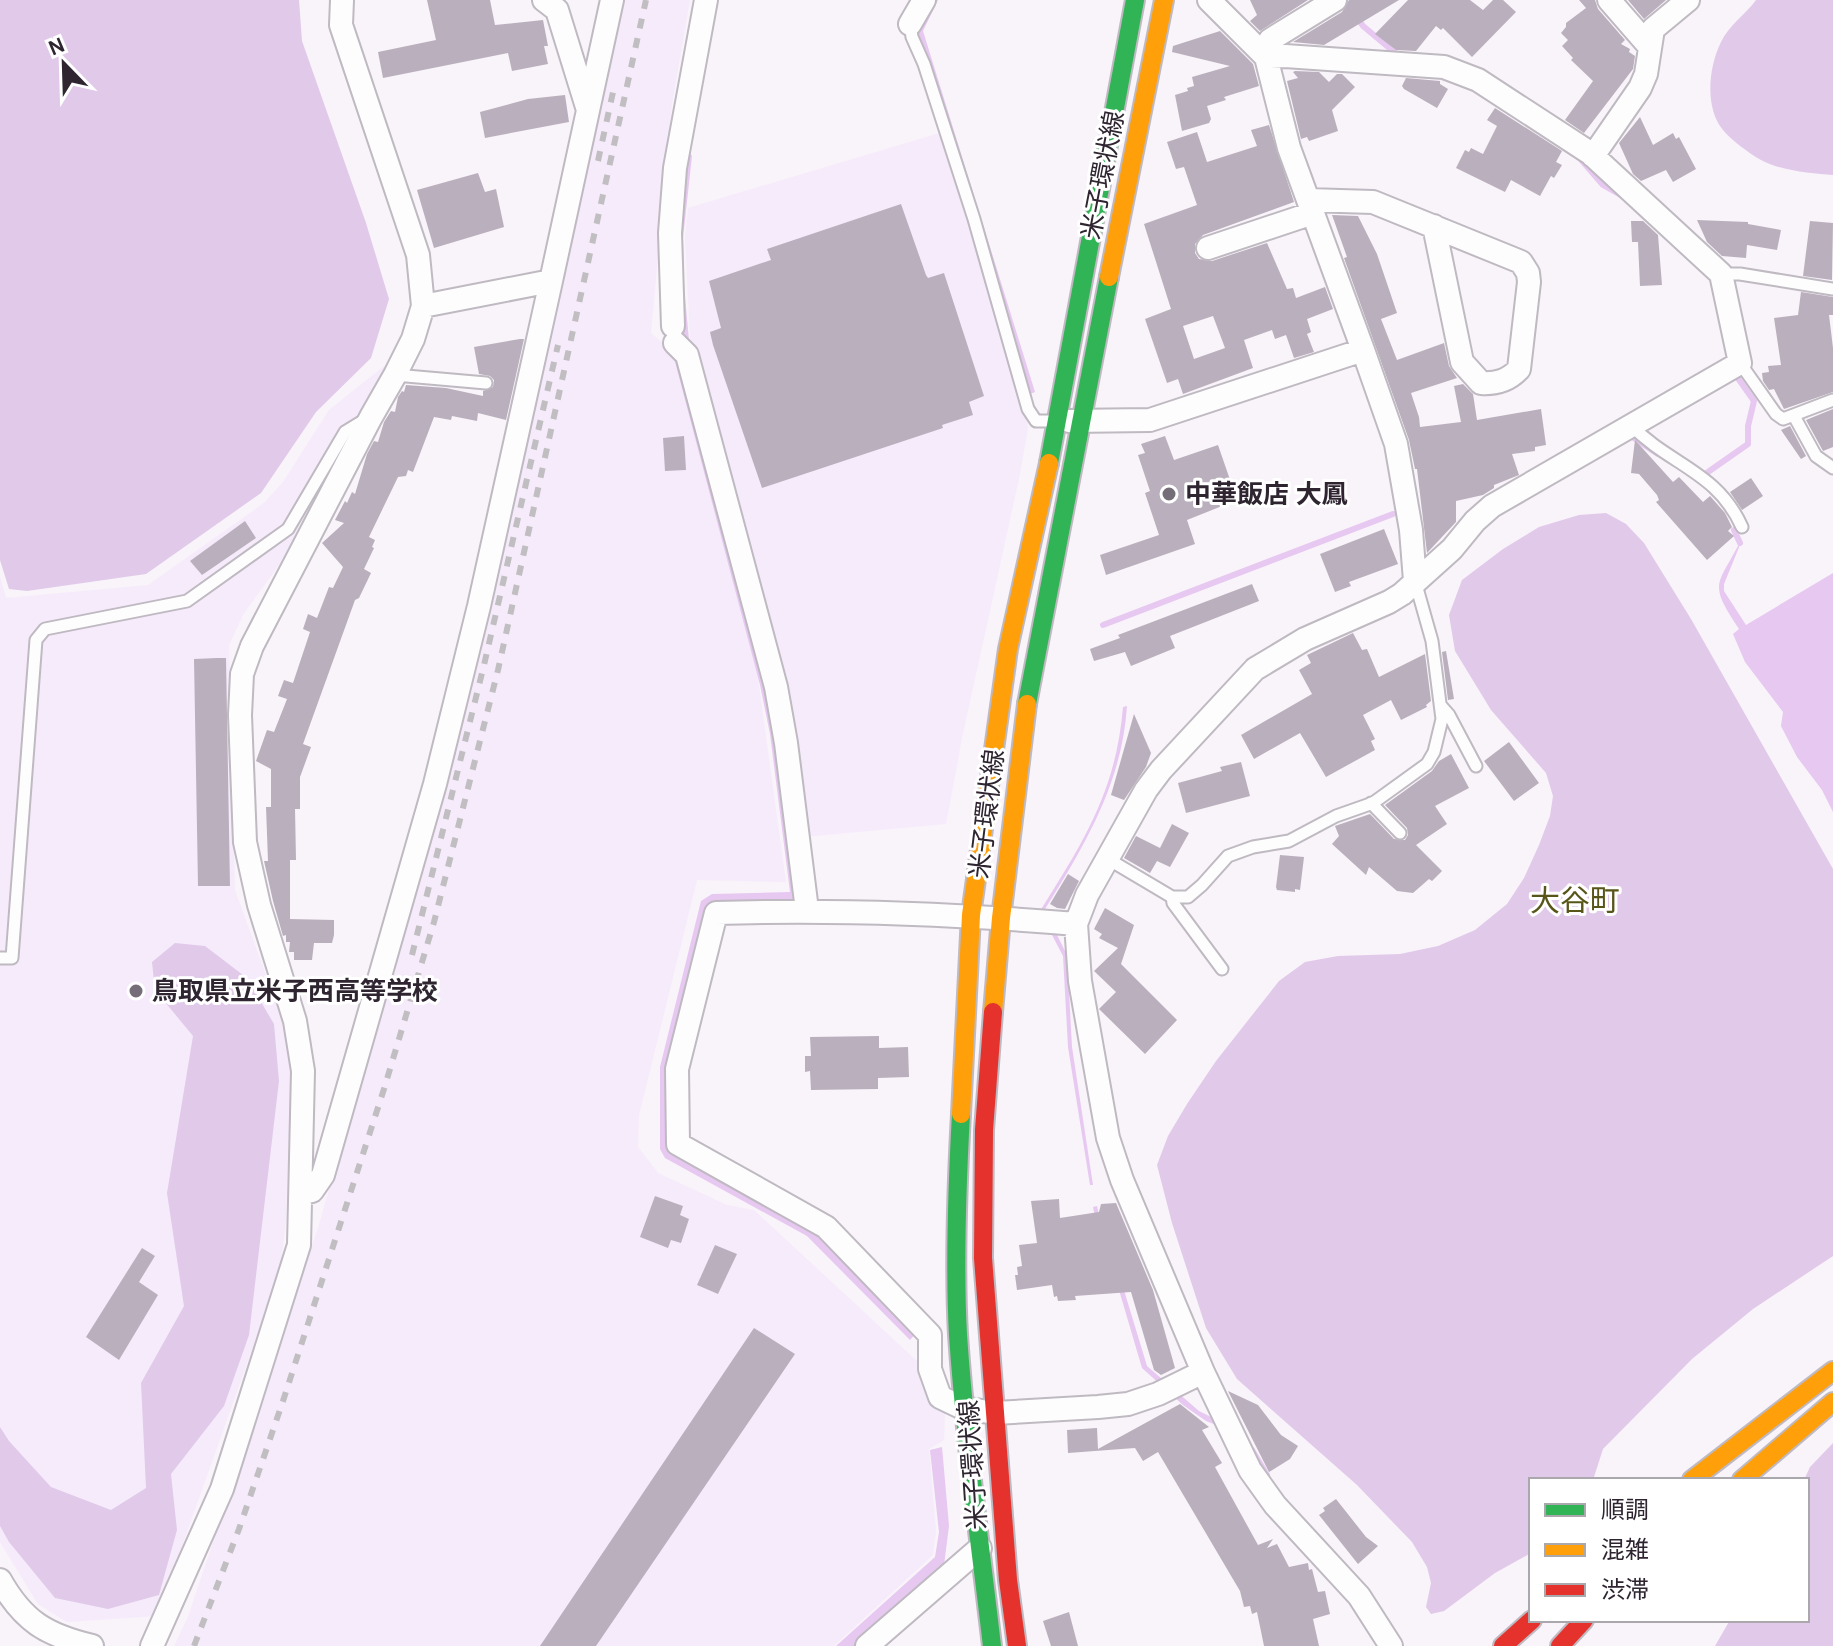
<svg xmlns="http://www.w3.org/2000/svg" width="1833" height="1646" font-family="Karla,'Noto Sans JP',sans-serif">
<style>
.built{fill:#f6ebfb}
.forest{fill:#e1c9ea}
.water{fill:#e6c8f1}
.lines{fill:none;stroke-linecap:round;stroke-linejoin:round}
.stream{stroke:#e6c8f1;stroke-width:6}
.building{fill:#bab0bd;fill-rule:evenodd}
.lane-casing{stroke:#bfb9c1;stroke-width:15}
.street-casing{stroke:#bfb9c1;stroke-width:26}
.fast-casing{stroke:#bfb9c1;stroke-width:22}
.slow-casing{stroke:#bfb9c1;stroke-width:22}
.jam-casing{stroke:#bfb9c1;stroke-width:22}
.lane{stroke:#fefdfe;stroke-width:11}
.street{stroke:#fefdfe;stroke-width:22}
.fast{stroke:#30b455;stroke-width:18}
.slow{stroke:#ff9f0a;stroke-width:18}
.jam{stroke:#e5322d;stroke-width:18}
.rail{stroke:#c0bec0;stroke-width:6;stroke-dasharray:10 10;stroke-linecap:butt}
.poi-dot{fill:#756d77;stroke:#fff;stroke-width:3}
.labels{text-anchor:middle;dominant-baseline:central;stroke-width:6;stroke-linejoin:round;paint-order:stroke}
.street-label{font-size:26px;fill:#2e2531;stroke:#fff}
.poi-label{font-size:26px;font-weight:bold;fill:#2e2531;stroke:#fff;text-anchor:start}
.quarter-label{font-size:30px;fill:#585519;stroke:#fff}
</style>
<rect width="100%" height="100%" fill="#f9f3fa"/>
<path class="built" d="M616,0h74l-18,104 -21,229 23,20 80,296 32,233 -89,-2 -58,235 -1,32 20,26 69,32 27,5 192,178 -2,52 -15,9 7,82 -3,24 -99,91h-660l14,-29 130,-389 109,-382z
M943,132l80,270 5,26 -8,46 -58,264 -16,86 -143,13 -114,-490 1,-8 -5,-102 3,-29z
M394,358l-106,195 -44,60 -15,32 6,245 48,132 8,51 -5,147 -6,51 -123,345 -90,6 -29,-18 -38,-62v-965l6,21 142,-13 116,-82 19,-21 46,-72z"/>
<path class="forest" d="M0,0h299l3,41 64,182 23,76 -18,59 -55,54 -55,81 -115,81 -119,17 -18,-2 -9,-29z
M1756,0h77v175c-20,-1 -55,-5 -72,-15 -12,-7 -29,-19 -38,-30 -19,-23 -14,-64 -2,-88 8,-17 24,-27 35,-42z
M1606,513l20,11 18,19 47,76 142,250v387l-80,53 -61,50 -89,90 -10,31h-62v73l-36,20 -51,38 -13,3 -5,-7 5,-24 -4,-16 -15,-25 -55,-57 -120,-106 -31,-51 -34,-105 -15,-58 11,-29 19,-32 29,-43 63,-80 26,-19 33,-6 62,-2 38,-8 37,-16 32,-26 17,-26 15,-33 11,-29 3,-20 -7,-23 -55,-63 -36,-59 -6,-36 13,-35 41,-31 36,-22 40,-12z
M175,943l30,3 42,32 27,46 5,57 -30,254 -25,71 -53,68 6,56 -18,65 -51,14 -53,-11 -46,-56 -9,-16v-99l9,14 42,46 60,23 35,-22 -5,-105 43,-77 -17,-113 26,-157 -38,-46 -3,-28z
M1833,1443v203h-118l15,-26h77v-140h-3l6,-13z"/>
<path class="water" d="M928,0h10l-15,31 112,361 -5,2 -102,-334h-2c-12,-29 -11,-32 2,-60z
M685,146l7,10 -9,82 1,48 5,54 -7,18 89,332 30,214 -90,3 -40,241 152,86 95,97 -8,9 -103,-104 -142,-78 -5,-9v-82l41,-166 11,-7 78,-2 -20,-158 -10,-49 -87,-331z
M1739,536l3,4 -18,44v7l22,34 87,-52v239l-11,-22 -25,-33 -16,-31 2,-14 -38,-50 -12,-28 6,-5c-31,-47 -22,-42 1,-87z
M1127,706c-5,79 -44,142 -85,208l-2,-3c44,-70 76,-120 83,-204z
M1055,931l12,24 5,92 21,138h-3l-22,-138 -5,-91 -12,-23z
M1097,1206l12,54 14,27 24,79 52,45 18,9 2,6 -13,-5 -23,-16 -41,-37 -23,-78 -14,-27 -12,-56z
M942,1447l7,79 -5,39 -89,81h-19l99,-89 4,-25 -9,-82z"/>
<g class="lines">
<path class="stream" d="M1344,0l19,26 37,31
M1578,156l25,29 23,13
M1628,434l30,20
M1708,472l40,-28v-18l6,-25 -19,-27
M1734,530l6,13
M1103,625l290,-111
M1252,1450l15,25"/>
</g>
<path class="building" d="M427,0h63l5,25 48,-5 5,26h-4l4,18 -36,7 -4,-18 -125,25 -5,-26 58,-12z
M1250,0h58l-48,31 -10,-10 7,-6z
M1349,0h50l-75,45 -31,-3 49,-30z
M1408,0h62l13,10 10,-10h10l13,12 -44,45 -29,-29 -2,2 -5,-4 -20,25 -20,-1 -21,-16z
M1579,0h16l3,9 27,31 -4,4 9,5 -1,3 6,4 -2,13 -49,64 -19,-13 28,-39 -22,-21 2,-2 -11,-12 6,-6 -7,-7 5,-6v-4l20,-15z
M1628,0h38l-22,19z
M1220,31l33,33 6,22 -35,11 2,3 -19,6 4,13 -2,4 -27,8 -7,-36 13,-4 -1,-3 7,-2 -2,-9 38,-11 -58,-14 1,-6z
M1295,71l24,1 10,10 8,-8h5l13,13 -23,23 6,21 -29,10 -2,-4 -6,2 -14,-58 11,-3 -5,-6z
M1406,78l34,3v3l8,5 -11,19 -33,-19 -2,-3z
M565,95l4,27 -84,16 -5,-26 48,-13z
M1495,108l67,43 -6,11 6,3 -8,13 -3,-2 -11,20 -29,-16 -6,12 -49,-24 9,-18 4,2 2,-4 12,6 14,-28 -10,-6z
M1640,117l13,28 20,-12 3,6 3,-2 17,32 -23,13 -7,-12 -25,11 -8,-7 -14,-31z
M1269,125l25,77 -91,33 -8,9v9l4,6 13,2 55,-18 20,46 6,-1 3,10 29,-11 8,22 -26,10 4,13 -4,2 7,18 -20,6 -8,-23 -11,4 -3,-9 -28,10 9,28 -70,26 -5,-15 -11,4 -22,-64 26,-10 -27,-85 53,-19 -13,-38 -8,2 -9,-27 30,-10 10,30 50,-16 -6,-16zM1213,316l12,32 -31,11 -11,-33z
M478,173l7,19 11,-3 8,38 -70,21 -17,-58z
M901,204l25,71 2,3 16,-5 40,123 -15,6 4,13 -31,10 1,3 -181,60 -49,-143 -3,-13 11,-4 -12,-47 62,-21 -4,-11z
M1332,215l26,1 19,38 20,59 -16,6 16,41 47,-17 5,23 8,12 -46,15 8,24 1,10 41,-5 -7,-36 9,-2 10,10 4,26 64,-11 5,36 -11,2v4l-23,3 7,21 -25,10v3l-11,7 -27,6v21l-29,31 -10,-84h-2l-6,-29 -65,-182 3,-1z
M1697,220l51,2v2l33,6 -4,20 -30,-5 -1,13 -24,-2 -15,-14z
M1631,221h12l15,14 4,50 -22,1 -2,-44h-6z
M1810,221l23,2 -1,57 -29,-4z
M1801,292l32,5v18h-4l4,33v44l-49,17 -10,-20 -5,1 -6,-9 -1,-8 7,-1 -1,-6 13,-1 -7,-47 24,-3z
M520,339h4l-18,81 -28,-7 -1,8 -25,-5 -1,4 -17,-3 -21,55 -5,-2 -2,6 -8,1 -29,60 6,3 -3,7 2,1 -10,21 7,4 -12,25 -4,2 -52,144 8,3 -11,30v32h-5l1,51h-6v59l44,1v15l-2,8h-18l-2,17h-18v-8h-5l1,-10h-4v-7l-3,1 -10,-35 -9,-40h4l-2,-54h5v-38l-15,-8 11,-31 7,2 13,-33 -9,-3 6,-16 9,3 17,-51 -7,-3 5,-15 9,4 12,-31 4,1 10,-21 -21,-24 22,-20 -9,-3 10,-19 2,2 5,-11 3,2 12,-40 7,-13 4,1 6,-20 7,-11 4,1 3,-15 4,-6 2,1 2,-7 40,3 37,8v-5l10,-4 1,-7 -4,-4 -11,-2 -5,-27z
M1833,409v38l-10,4 -17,-31z
M1790,426l16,30 -5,3 -20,-29z
M684,436l2,34 -21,1 -2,-33z
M1165,436l9,24 44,-15 19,55 -50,20 8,24 -89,31 -6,-20 59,-20 -14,-42 5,-2 -12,-36 7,-2 -4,-9z
M1635,440l38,42 6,-5 24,25 7,-6 15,17 7,14 -4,4 6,5 -27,24 -51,-58 3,-2 -2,-5 -18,-21 -8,-1z
M1751,478l12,18 -21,14 -12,-18z
M245,521l11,17 -54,37 -12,-14z
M1384,529l14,35 -49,18 2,4 -16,6 -15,-38z
M1252,584l7,17 -89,35 5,12 -44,18 -6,-14 -31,9 -4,-12 30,-11 -2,-3z
M1353,633l9,17 5,-1 12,28 46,-23 6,47 -5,4 1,2 -26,13 -10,-20 -28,15 12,24 -4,2 4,9 -49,27 -26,-44 -46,26 -13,-24 71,-41 -13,-24 12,-7 -4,-8z
M1446,651l8,48 -6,1 -6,-48z
M217,658h9l4,228h-32l-4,-227z
M1134,714l17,39 -5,14 -22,33 -13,-5z
M1509,742l30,41 -25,18 -30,-40z
M1451,754l18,34 -34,18 12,18 -31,21 26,26 -10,10 -3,-2 -16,14 -16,-2 -28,-24 -3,8 -34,-31 7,-8 -4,-10 35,-12 24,25 11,1 3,-5 -1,-7 -22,-23 47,-34 7,-10z
M1241,762l9,34 -64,17 -8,-30 44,-12 -2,-4z
M1172,824l17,9 -19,34 -13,-6 -7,12 -26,-15 12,-22 24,12z
M1280,855l24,2 -4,33 -5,-1v3l-18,-2 -1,-3z
M1068,874l11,7 -14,28 -8,-1 -7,-4z
M1105,908l29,17 -13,39 56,56 -32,34 -46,-45 17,-17 -22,-21 24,-23 -19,-10 3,-4 -8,-5z
M879,1036v12l29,-1 1,30 -31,1v11l-67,1 -1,-19 -5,1v-16h6l-1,-19z
M655,1196l28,10 -3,9 9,4 -8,24 -10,-3 -3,8 -28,-11z
M1059,1199l1,19 39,-6 2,-8 15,-1 37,87 22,78 -14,7 -7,-5 -23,-78 -56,4 1,4 -18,1 -1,-5 -3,1 -2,-12 -35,5 -2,-15h3l-1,-8 5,-1 -3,-21 18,-2 -6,-42z
M715,1245l22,9 -19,40 -21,-9z
M142,1248l13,8 -16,26 19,13 -39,65 -33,-23z
M754,1328l41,26 -199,292h-56z
M1228,1391l30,14 23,30 17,11 -8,13 -21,13z
M1180,1404l29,23 -7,3 20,33 -7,4 43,78 15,-6 -6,9 10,-4 12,23 19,-4 1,7 3,-1 6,23 7,-1 5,23 -17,5 6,27h-55l-7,-34 -5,2 -2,-8 -6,1 -4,-16 -82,-139 -15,9 -8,-13 -67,5 -1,-23 30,-2 1,21z
M1336,1499l30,38 12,9 -20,18 -39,-49 6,-4 -2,-3z
M1069,1612l9,34h-27l-8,-25z"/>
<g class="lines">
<defs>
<path id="lane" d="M910,24l2,13 12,27 50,155 54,190 8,12h18
M1721,274h19l93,15
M1740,363l36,51 7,5 50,-19
M395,375l91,8
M1794,416l22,40 17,12
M1631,425c38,40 86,46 111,102
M1441,706l8,9 27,51
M1371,803l29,30
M1108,859l64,38h16l14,-12 26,-29 25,-9 36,-6 47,-25 37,-13 54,-39 7,-12 8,-33 -10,-78 -17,-60
M1172,897l1,6 49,66
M0,958h12l24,-318 9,-11 142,-28 101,-72 57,-97 18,-11"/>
<path id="street" d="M544,0l13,10 30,97
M1335,0l-65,40 -4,17 23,91 74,202
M1609,0l40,46
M910,24l14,-24
M1593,156l47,-68 6,-14 7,-45 35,-29
M1308,200l65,2 148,60 7,11 1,9 -10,87c-11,12 -23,15 -38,14l-19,-21 -28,-136
M1208,248l105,-35
M551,281l61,-281
M673,326l-3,-93 5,-65 31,-168
M675,343l12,12 89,332 10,56 21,167
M1069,421l81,-1 213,-70 33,94 15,86 4,51
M1076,924c-120,-10 -239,-15 -360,-11l-39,156 1,75 148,83 104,108v34l10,28 23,11 32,5 103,-6 30,-3 30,-10 45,-22 47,98 25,35 84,91 32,50
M301,1194l11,-3 11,-16 112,-391 44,-178 72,-325 -128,25
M1203,1372l-81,-192 -14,-42 -28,-157 -4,-57 11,-29 59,-105 15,-20 94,-101 50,-30 84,-37 13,-8 50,-45 23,-28 17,-15 248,-143 -19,-89 -131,-121 -112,-73 -34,-13 -159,-11 -19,1 -57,-57
M0,1580c23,41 46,55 92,66
M152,1646l70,-157 77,-244 4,-174 -8,-50 -36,-116 -14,-63 -5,-127 2,-41 10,-28 119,-229 24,-42 18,-36 10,-33 -5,-51 -77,-230 1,-25
M867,1646l113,-98"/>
<path id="fast" d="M1049,463l86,-463
M1027,704l82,-427
M961,1114c-4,73 -7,148 -3,221 7,104 22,207 34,311"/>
<path id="slow" d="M1109,277l55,-277
M993,1012l8,-94 26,-214
M961,1114l10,-199 37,-266 41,-186
M1692,1480l141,-109
M1742,1480l91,-78"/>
<path id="jam" d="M993,1012l-9,118 -1,128 25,322 9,66
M1503,1646l29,-26
M1560,1646l24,-26"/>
</defs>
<use href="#lane" class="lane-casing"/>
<use href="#street" class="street-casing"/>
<use href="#fast" class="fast-casing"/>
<use href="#slow" class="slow-casing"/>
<use href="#jam" class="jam-casing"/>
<use href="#lane" class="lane"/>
<use href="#street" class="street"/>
<use href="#fast" class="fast"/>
<use href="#slow" class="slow"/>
<use href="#jam" class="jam"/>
<path class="rail" d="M598,161l17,-78
M412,955l72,-290 74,-320
M194,1646l45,-117 44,-128 101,-312 50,-167 64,-252 148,-670"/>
</g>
<g class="poi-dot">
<circle cx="1169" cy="494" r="8"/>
<circle cx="136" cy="991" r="8"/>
</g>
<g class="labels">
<g class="street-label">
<text transform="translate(1103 175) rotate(-79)">米子環状線</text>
<text transform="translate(987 814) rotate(-83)">米子環状線</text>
<text transform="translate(973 1465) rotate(-94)">米子環状線</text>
</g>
<g class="poi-label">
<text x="1185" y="494">中華飯店 大鳳</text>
<text x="152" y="991">鳥取県立米子西高等学校</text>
</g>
<g class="quarter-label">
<text x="1575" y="901">大谷町</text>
</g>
</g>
<rect x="1529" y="1478" width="280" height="144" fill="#ffffff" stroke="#aba8ad" stroke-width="2"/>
<rect x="1545" y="1504" width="40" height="12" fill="#30b455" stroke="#aba8ad" stroke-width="2"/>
<text x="1601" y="1518" font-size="24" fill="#2e2531">順調</text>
<rect x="1545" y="1544" width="40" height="12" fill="#ff9f0a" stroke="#aba8ad" stroke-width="2"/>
<text x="1601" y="1558" font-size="24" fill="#2e2531">混雑</text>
<rect x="1545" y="1584" width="40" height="12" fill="#e5322d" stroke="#aba8ad" stroke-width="2"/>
<text x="1601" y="1598" font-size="24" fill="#2e2531">渋滞</text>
<g transform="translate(64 64) rotate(337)" stroke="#ffffff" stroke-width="6" paint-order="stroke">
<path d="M0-6L14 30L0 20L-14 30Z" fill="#2e2531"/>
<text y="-12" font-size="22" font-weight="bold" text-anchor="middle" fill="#2e2531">N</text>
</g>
</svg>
